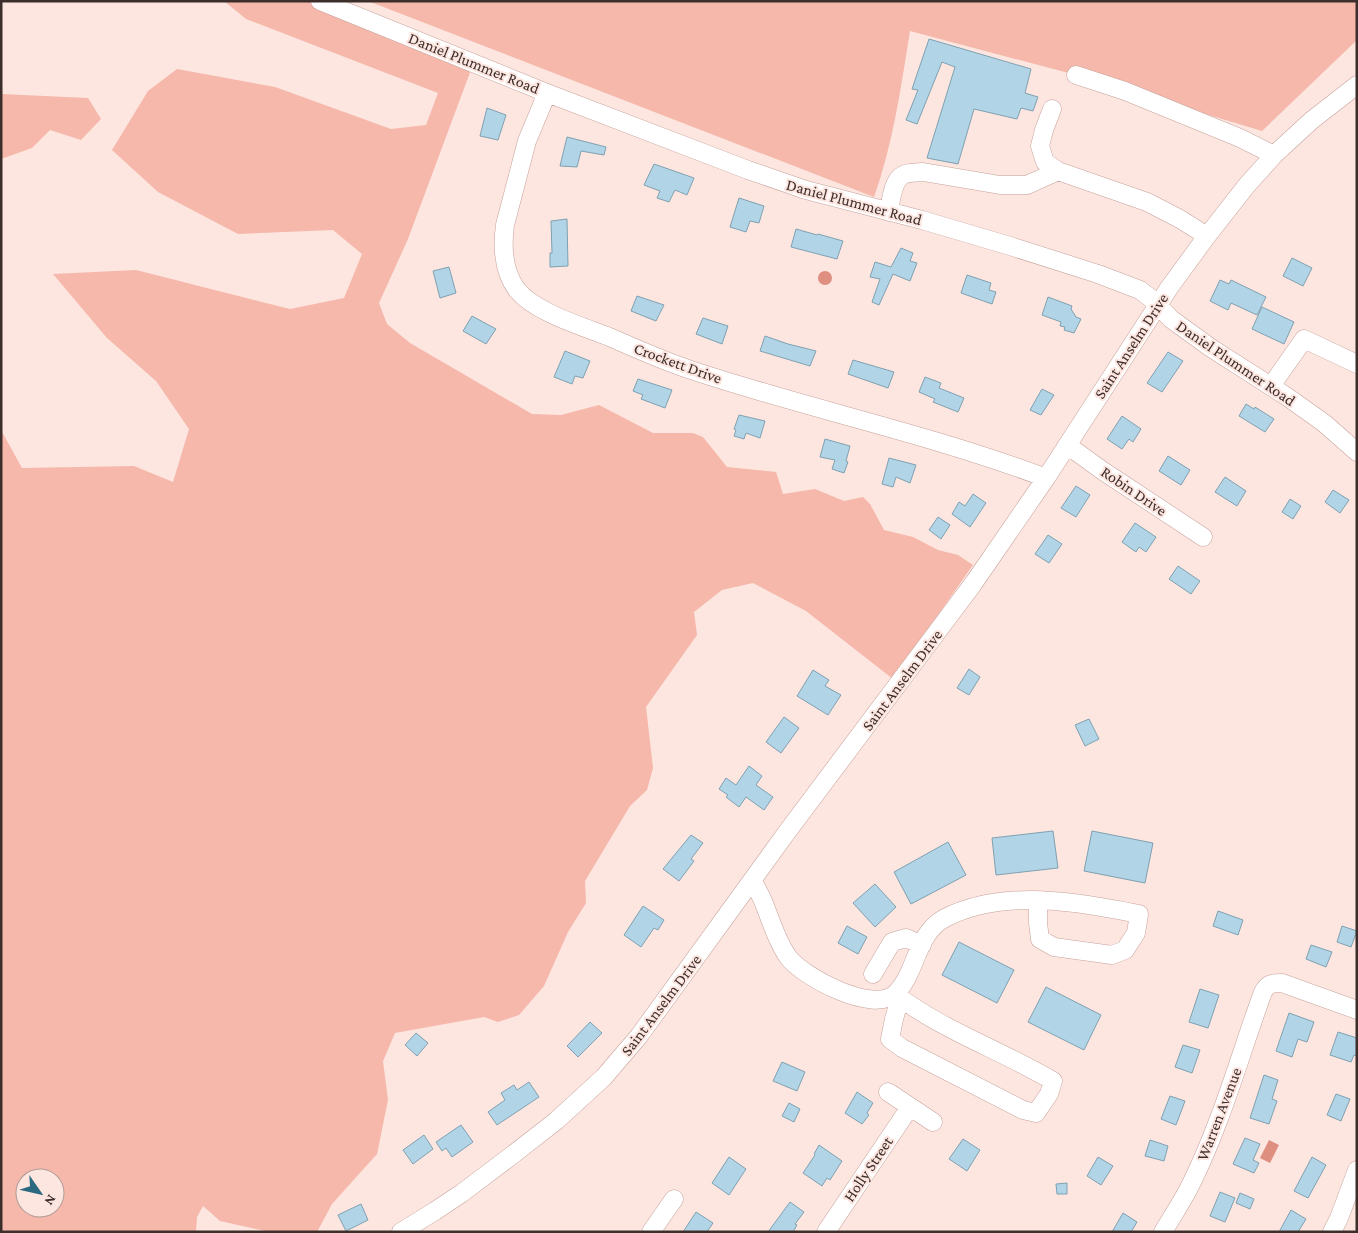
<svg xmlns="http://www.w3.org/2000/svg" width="1358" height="1233" font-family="'Crimson Pro',serif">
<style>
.green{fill:#f5b8ab;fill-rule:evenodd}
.water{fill:#de8f80}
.building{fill:#b1d5e6;stroke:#7fa1b1}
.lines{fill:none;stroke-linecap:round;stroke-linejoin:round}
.minor-casing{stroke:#c6a29a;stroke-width:19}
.minor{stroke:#fff;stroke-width:18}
.labels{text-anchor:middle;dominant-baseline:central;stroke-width:4;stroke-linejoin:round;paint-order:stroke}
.street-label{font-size:16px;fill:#3c2e2b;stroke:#fde5e0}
</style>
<rect width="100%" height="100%" fill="#fde5e0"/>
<path class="green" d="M224,1h96l152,66 -64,172 -29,64 8,21 23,19 122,71 29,1 38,-10 54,28h40l10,4 24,30 49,5 7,22 32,-5 29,12 19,-4 7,7 14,26 29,7 25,13 20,5 15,10 -80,114 -87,-68 -53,-28 -31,7 -28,22 3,23 -51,72 7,61 -6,22 -17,16 -45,75 1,22 -18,29 -24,54 -25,29 -21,7 -14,-5 -89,16 -12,28 5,39 -11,54 -45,50 -15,28h-47l-50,-11 -17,-15 -6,11 -1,15h-195v-802l21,38 112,-2 39,16 16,-53 -33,-48 -49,-43 -54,-64 83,-4 154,39 54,-11 18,-44 -29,-24 -95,4 -80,-42 -46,-42 36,-59 29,-22 98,18 116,42 35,-4 12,-32 -192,-74zM25,1178h30v30h-30z
M368,1h989v39l-95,91 -186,-56 -166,-44c-9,56 -17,113 -36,166z
M1,94l87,4 13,21 -20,21 -31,-10 -18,18 -31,11z"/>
<path class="water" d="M818 278a7 7 0 1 1 14 0a7 7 0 1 1-14 0Z
M1269,1140l10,5 -9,18 -10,-5z"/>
<path class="building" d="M929,39l102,30 -6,24 13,4 -5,14 -12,-3 -4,11 -43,-10 -16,55 -31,-6 28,-91 -13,-5 -25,62 -11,-4 12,-30 -6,-1z
M487,108l19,7 -8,25 -18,-4z
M567,137l39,10 -2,8 -23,-4 -4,16 -17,-1z
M654,164l40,14 -7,17 -12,-5 -6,12 -12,-4 3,-7 -16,-6z
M739,198l25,8 -5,17 -9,-2 -4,11 -16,-5z
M567,219l1,47 -18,1v-14h2l-1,-32z
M796,229l21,6 1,-1 25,7 -6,18 -46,-12z
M901,248l12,5 -3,8 7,2 -7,18 -17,-7 -14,31 -7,-3 8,-23 -10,-2 5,-15 16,5z
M1292,258l20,10 -9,18 -20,-10z
M449,267l7,26 -16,5 -7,-27z
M967,275l24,8 -2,7 7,2 -4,12 -31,-11z
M1220,280l9,4 2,-4 35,17 -9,18 -26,-12 -3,7 -18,-9z
M637,296l27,9 -8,16 -25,-10z
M1048,297l24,9 -1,3 5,8 5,2 -7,14 -10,-3 1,-3 -5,-1 1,-4 -19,-7z
M1262,307l32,15 -10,22 -32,-15z
M472,316l24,13 -10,15 -23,-13z
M703,318l25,8 -6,18 -26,-10z
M765,336l23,8 28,7 -6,15 -50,-15z
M565,351l25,10 -7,17 -8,-2 -3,8 -18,-7z
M1168,352l15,9 -21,31 -15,-9z
M853,360l41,12 -6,16 -40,-14z
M925,377l16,6 -2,5 25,10 -6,14 -25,-10 2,-3 -16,-7z
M638,379l34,11 -7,18 -24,-9 2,-4 -10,-4z
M1042,389l12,6 -13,20 -11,-5z
M1246,404l8,5 1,-2 19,12 -9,13 -26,-16z
M739,415l26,6 -5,17 -14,-5 -2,6 -10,-3 2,-6 -2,-1z
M1122,416l19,13 -8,13 -4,-3 -7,10 -15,-10z
M825,439l25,7 -4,15 2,1 -4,11 -12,-4 3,-9 -15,-3z
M1168,456l22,14 -9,15 -22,-14z
M889,458l27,7 -6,18 -14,-6 -3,10 -11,-3z
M1225,477l21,14 -9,15 -22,-14z
M1076,486l14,9 -14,22 -15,-9z
M1333,490l16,10 -9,13 -15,-11z
M973,494l13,9 -16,24 -18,-13 7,-12 6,4z
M1290,499l11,7 -8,13 -11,-7z
M938,517l12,8 -9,14 -12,-9z
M1135,523l21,14 -10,15 -7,-5 -3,5 -14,-10z
M1048,535l14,9 -13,19 -14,-9z
M1178,566l22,15 -9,13 -22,-15z
M969,669l11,8 -11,18 -12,-7z
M813,670l16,10 -4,6 16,9 -13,20 -31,-19z
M784,717l15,11 -18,25 -15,-11z
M1089,719l10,20 -14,7 -10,-21z
M749,766l13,10 -6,9 17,12 -9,13 -18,-13 -7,10 -13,-10 2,-2 -9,-6 7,-11 10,7z
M1053,831l5,37 -62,7 -4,-37z
M1092,831l61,12 -8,40 -61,-12z
M691,835l12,8 -12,16 3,2 -15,20 -16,-12z
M948,842l18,33 -55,29 -17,-32z
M875,884l21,23 -21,20 -22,-24z
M643,906l21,14 -6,10 -4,-2 -13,19 -17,-12z
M1218,911l25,9 -5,15 -25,-9z
M847,926l20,11 -9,17 -20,-11z
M1342,926l15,5 -6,16 -14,-5z
M959,942l55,28 -17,33 -55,-28z
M1311,945l21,7 -6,15 -20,-8z
M1046,987l55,28 -17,35 -56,-28z
M1200,989l19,6 -11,33 -19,-6z
M1289,1013l25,9 -7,20 -9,-3 -6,18 -16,-6z
M590,1022l12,11 -24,24 -11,-11z
M1338,1032l19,6v18l-3,-1 -3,7 -21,-7z
M416,1033l12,10 -11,13 -12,-11z
M1183,1045l17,5 -8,23 -17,-6z
M782,1062l23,10 -8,19 -24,-10z
M1264,1075l14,5 -6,19 5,2 -8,23 -19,-6z
M529,1082l10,15 -42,28 -9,-13 17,-12 -4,-7 13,-8 3,5z
M857,1092l16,11 -6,10 2,2 -7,9 -17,-11z
M1336,1094l14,5 -9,22 -14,-6z
M1170,1096l15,5 -9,24 -15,-6z
M789,1103l11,6 -6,13 -12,-6z
M461,1125l12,17 -21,15 -6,-9 -4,3 -6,-9z
M424,1135l9,14 -20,15 -10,-14z
M1245,1138l15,6 -7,16 6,3 -5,10 -21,-9z
M963,1139l17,11 -13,21 -18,-12z
M1150,1140l18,6 -4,15 -19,-5z
M819,1145l23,16 -12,19 -3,-2 -5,8 -19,-13 12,-18 -1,-1z
M729,1157l17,12 -17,26 -17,-12z
M1098,1157l15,9 -12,19 -14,-9z
M1312,1157l14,8 -18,33 -14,-7z
M1067,1183v11h-10l-1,-10z
M1220,1192l15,6 -10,24 -15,-6z
M1240,1193l14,6 -4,10 -14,-6z
M790,1202l14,10 -9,12 2,1 -4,7h-25z
M361,1204l7,16 -22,11 -8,-16z
M1291,1210l15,9 -8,13h-19z
M696,1212l17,11 -6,9h-24z
M1123,1213l14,9 -6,10h-19z"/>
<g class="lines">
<defs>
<path id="minor" d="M320,1l227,92 201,77 58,20 116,30 88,26 88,28 42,16 13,10 18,19 40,29 75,48 38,27 33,29
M1076,75l49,16 115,47 34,17
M547,93l-20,48 -22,84c-3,22 -2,46 12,65 18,22 64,36 90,46 28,12 56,25 84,34 117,39 239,64 355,108
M1052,109l-8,21 -4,16 5,16 13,9 89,31 33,17 27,17
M889,212c2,-11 3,-31 14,-37 6,-3 13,-2 20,-3l77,13h27l31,-14
M1271,386l33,-47 53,25
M1067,445l36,26 100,66
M753,881c3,7 7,13 10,20 8,19 13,39 25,56 15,20 86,58 108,36 21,-21 20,-60 49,-75 59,-30 132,-16 194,-4l-3,19 -11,17 -13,5 -58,-8 -14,-8 -2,-16v-22
M873,974l19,-32 14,-4 16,7
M895,994c48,37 106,56 158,87l-4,13 -13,19 -13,-3 -121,-62 -12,-9 4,-20 6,-21
M888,1092l45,30
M401,1232l34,-21 27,-18 49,-37 45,-35 48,-44 35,-41 148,-204 186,-248 73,-106 123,-190 38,-52 40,-51 27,-30 38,-35 45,-35
M651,1232l23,-33
M826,1232l84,-125
M1163,1232c10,-17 21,-33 29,-50 30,-61 48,-127 71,-190 5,-9 10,-9 19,-9l75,27
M1332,1232l7,-14 18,-48"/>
</defs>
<use href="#minor" class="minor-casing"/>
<use href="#minor" class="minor"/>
</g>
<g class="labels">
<g class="street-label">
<text transform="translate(474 63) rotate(22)">Daniel Plummer Road</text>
<text transform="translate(854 202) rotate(15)">Daniel Plummer Road</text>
<text transform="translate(1131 346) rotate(-57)">Saint Anselm Drive</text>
<text transform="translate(678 363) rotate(20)">Crockett Drive</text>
<text transform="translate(1236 363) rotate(34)">Daniel Plummer Road</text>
<text transform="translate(1134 491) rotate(34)">Robin Drive</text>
<text transform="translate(902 680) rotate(-53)">Saint Anselm Drive</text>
<text transform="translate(661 1005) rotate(-53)">Saint Anselm Drive</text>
<text transform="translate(1219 1114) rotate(-69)">Warren Avenue</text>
<text transform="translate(868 1169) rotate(-56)">Holly Street</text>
</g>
</g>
<rect width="1358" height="1233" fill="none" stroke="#3c2e2b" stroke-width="5"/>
<g transform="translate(40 1193) rotate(124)"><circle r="24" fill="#fde5e0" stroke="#b09c98"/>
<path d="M0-4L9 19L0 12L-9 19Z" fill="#2c6880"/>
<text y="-8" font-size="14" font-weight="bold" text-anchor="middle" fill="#3c2e2b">N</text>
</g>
</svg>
